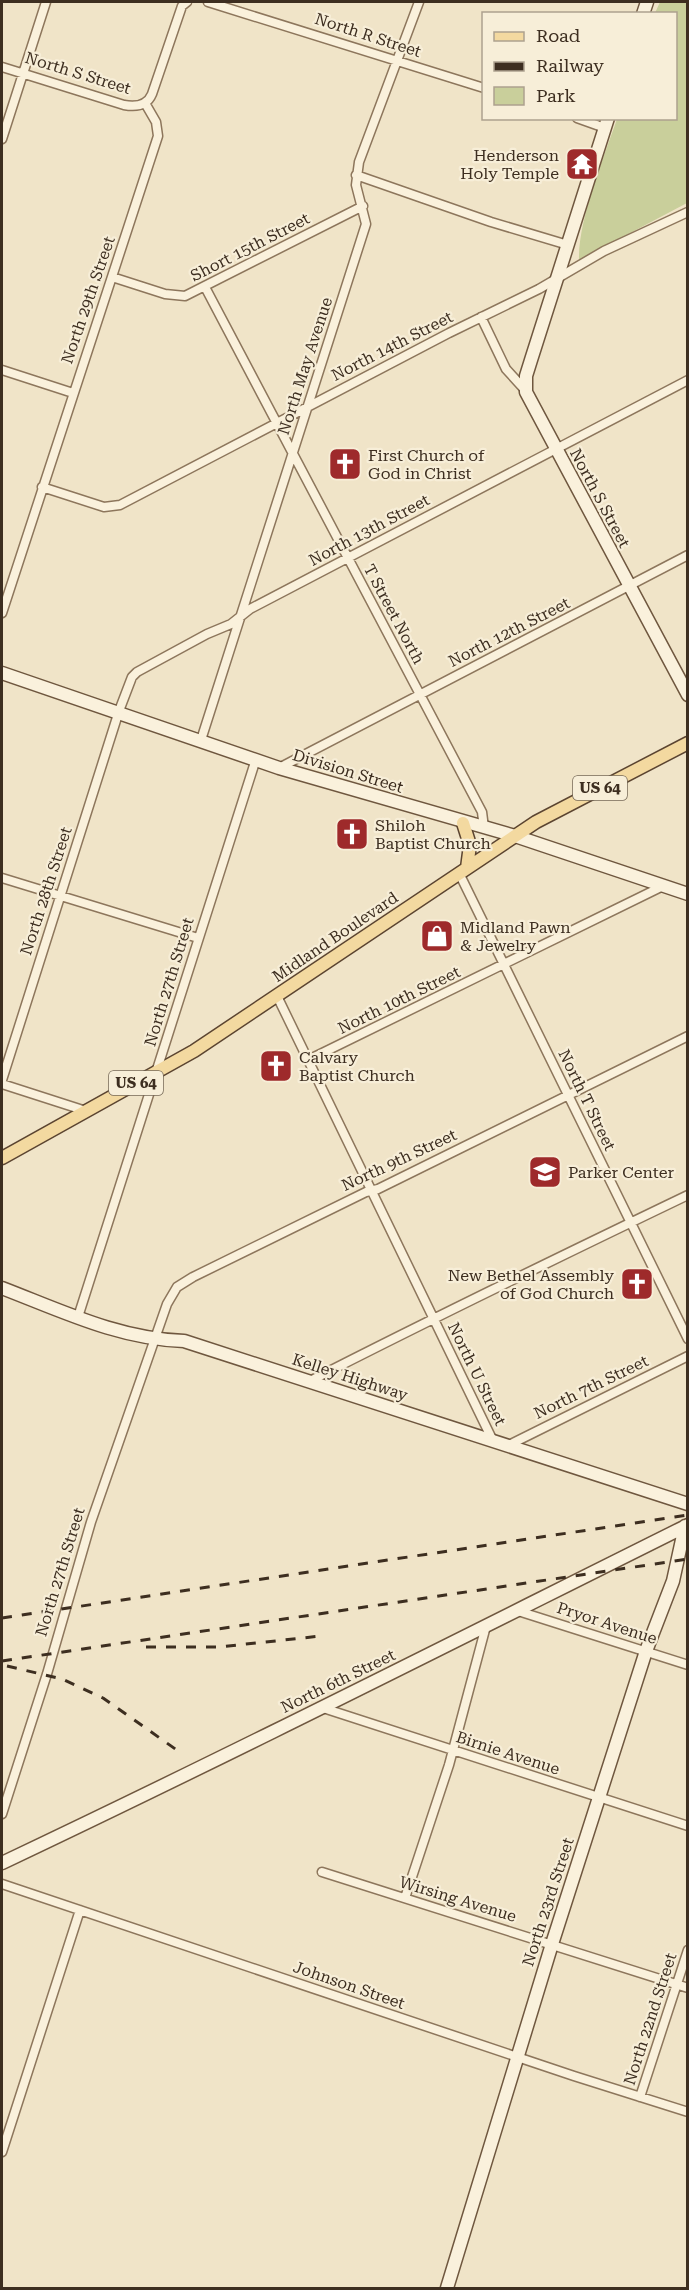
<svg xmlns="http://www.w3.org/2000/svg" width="689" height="2290" font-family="'Roboto Serif',serif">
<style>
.green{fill:#c9cf9b}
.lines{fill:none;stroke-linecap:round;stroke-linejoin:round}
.street-casing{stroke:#8d765c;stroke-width:11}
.secondary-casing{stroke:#6f573f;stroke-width:15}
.primary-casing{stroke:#5b4430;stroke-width:15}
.street{stroke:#faf1dc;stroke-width:8}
.secondary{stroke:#faf1dc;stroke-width:12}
.primary{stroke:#f3d9a0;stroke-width:12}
.rail{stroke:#3d2e20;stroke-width:3;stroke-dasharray:10 10;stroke-linecap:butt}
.labels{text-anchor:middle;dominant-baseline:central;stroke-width:4.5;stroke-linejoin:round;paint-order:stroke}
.shield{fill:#f7eed8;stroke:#756857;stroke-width:1.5}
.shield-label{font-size:15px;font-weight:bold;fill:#3d2e20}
.street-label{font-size:16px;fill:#3d2e20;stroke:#f7eed8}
.poi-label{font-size:16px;fill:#3d2e20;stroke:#f7eed8;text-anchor:start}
</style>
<rect width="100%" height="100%" fill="#f0e4c8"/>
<path class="green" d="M660,2h27v201l-108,57c-1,-40 25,-103 38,-141l59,-1v-104l-21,-1z"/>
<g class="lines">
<defs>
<path id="street" d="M208,2l276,86
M2,67l122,38c11,2 23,1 28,-11l30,-88 5,-4
M577,118l28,10
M2,139l44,-137
M356,175l135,47 77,23
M112,277l53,17 20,2 178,-90
M205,287l277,525 2,16
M481,317l25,52 20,22
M2,370l71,23
M42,487l62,20 16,-2 329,-172 90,-44 65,-38 84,-39
M2,613l156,-477 -2,-14 -11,-19
M201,740l165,-516 -10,-39 3,-23 60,-160
M279,768l409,-213
M459,873l229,466
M2,878l196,60
M277,996l216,445
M308,1060l355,-174
M2,1080l117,-369 13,-34 5,-5 70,-38 24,-10 19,-15 438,-229
M2,1084l84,27
M78,1317l178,-558
M310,1381c125,-64 251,-125 378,-186
M507,1446l181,-90
M518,1611l170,54
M320,1707l368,119
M2,1814l45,-140 44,-152 76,-218 10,-17 16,-10 173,-85 12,-3 310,-153
M322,1872l366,116
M2,1884l572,192 114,36
M405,1898l44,-133 37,-139
M640,2097l48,-147
M2,2152l78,-242"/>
<path id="secondary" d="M643,14l4,-12
M608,118l-77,242 -5,16v16l162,303
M2,673l277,95 236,68 173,58
M2,1288c60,23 117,51 182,53l504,163
M2,1863c230,-109 457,-224 686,-338
M447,2288l105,-344 94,-293 27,-70 12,-55"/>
<path id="primary" d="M463,823l7,22 -3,23
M2,1158l192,-107 342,-229 152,-79"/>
</defs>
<use href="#street" class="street-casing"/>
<use href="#secondary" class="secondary-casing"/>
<use href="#primary" class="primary-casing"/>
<use href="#street" class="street"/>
<use href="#secondary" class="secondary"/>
<use href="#primary" class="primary"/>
<path class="rail" d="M2,1618l686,-103
M146,1647h73l102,-11
M2,1661l686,-102
M7,1666l55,13 41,19 78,55"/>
</g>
<defs>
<symbol id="temple-square" viewBox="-11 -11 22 22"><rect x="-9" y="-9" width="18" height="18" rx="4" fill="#9e2a2b" stroke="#f7eed8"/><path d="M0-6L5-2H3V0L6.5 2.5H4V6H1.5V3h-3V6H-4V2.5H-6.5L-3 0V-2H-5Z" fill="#fff"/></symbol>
<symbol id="church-square" viewBox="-11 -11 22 22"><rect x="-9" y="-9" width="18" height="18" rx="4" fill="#9e2a2b" stroke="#f7eed8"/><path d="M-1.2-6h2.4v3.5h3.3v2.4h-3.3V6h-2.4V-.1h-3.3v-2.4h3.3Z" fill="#fff"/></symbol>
<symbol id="shop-square" viewBox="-11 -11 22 22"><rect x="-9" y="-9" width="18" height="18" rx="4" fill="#9e2a2b" stroke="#f7eed8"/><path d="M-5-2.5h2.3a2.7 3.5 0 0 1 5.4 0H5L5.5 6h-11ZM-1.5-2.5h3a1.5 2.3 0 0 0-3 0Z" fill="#fff"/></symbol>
<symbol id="school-square" viewBox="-11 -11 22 22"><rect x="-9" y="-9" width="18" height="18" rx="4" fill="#9e2a2b" stroke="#f7eed8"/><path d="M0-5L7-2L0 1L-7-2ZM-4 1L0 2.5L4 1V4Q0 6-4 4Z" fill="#fff"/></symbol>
</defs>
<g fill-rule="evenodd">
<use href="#temple-square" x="563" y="145" width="38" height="38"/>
<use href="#church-square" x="326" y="445" width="38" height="38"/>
<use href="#church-square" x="333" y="815" width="38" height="38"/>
<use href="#shop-square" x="418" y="917" width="38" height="38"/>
<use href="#church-square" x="257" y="1047" width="38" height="38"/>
<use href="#school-square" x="526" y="1153" width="38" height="38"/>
<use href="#church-square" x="618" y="1265" width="38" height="38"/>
</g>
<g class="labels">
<g class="shield">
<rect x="573" y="776" width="54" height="24" rx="4.5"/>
<rect x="109" y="1071" width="54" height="24" rx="4.5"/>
</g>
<g class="shield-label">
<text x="600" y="788">US 64</text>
<text x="136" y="1083">US 64</text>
</g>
<g class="street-label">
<text transform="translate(368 35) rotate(18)">North R Street</text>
<text transform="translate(78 73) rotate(17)">North S Street</text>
<text transform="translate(250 247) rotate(-27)">Short 15th Street</text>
<text transform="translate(88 300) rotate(-71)">North 29th Street</text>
<text transform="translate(392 346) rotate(-27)">North 14th Street</text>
<text transform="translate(305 366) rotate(-72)">North May Avenue</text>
<text transform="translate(600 498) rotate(62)">North S Street</text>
<text transform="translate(369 530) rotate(-28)">North 13th Street</text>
<text transform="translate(394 614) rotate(62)">T Street North</text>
<text transform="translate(509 632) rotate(-27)">North 12th Street</text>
<text transform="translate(348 771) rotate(17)">Division Street</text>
<text transform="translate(46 891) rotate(-72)">North 28th Street</text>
<text transform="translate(335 937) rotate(-34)">Midland Boulevard</text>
<text transform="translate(169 982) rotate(-73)">North 27th Street</text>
<text transform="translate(399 1000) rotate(-26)">North 10th Street</text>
<text transform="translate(587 1100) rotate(64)">North T Street</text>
<text transform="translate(399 1160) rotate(-25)">North 9th Street</text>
<text transform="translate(477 1374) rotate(64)">North U Street</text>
<text transform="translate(350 1377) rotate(18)">Kelley Highway</text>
<text transform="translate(591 1387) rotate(-26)">North 7th Street</text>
<text transform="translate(60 1572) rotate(-73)">North 27th Street</text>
<text transform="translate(607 1623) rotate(18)">Pryor Avenue</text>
<text transform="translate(338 1681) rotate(-26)">North 6th Street</text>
<text transform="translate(508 1753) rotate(18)">Birnie Avenue</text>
<text transform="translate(458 1899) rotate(17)">Wirsing Avenue</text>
<text transform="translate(548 1902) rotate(-72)">North 23rd Street</text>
<text transform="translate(349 1985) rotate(19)">Johnson Street</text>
<text transform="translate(650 2019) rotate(-72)">North 22nd Street</text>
</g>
<g class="poi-label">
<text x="559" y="155" text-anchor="end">Henderson<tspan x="559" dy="18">Holy Temple</tspan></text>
<text x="368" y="455">First Church of<tspan x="368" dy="18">God in Christ</tspan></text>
<text x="375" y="825">Shiloh<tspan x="375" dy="18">Baptist Church</tspan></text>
<text x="460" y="927">Midland Pawn<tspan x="460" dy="18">&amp; Jewelry</tspan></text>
<text x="299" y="1057">Calvary<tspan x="299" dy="18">Baptist Church</tspan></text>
<text x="568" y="1172">Parker Center</text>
<text x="614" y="1275" text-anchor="end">New Bethel Assembly<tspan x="614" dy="18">of God Church</tspan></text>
</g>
</g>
<rect width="689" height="2290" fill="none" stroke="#3d2e20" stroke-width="6"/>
<rect x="482" y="12" width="195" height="108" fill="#f7eed8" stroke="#ada18e" stroke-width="1.5"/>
<rect x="494" y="32" width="30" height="9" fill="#f3d9a0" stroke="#ada18e" stroke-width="1.5"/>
<text x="536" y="42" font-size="18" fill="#3d2e20">Road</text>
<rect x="494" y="62" width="30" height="9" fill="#3d2e20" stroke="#ada18e" stroke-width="1.5"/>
<text x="536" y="72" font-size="18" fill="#3d2e20">Railway</text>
<rect x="494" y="87" width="30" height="18" fill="#c9cf9b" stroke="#ada18e" stroke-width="1.5"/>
<text x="536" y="102" font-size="18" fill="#3d2e20">Park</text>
</svg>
